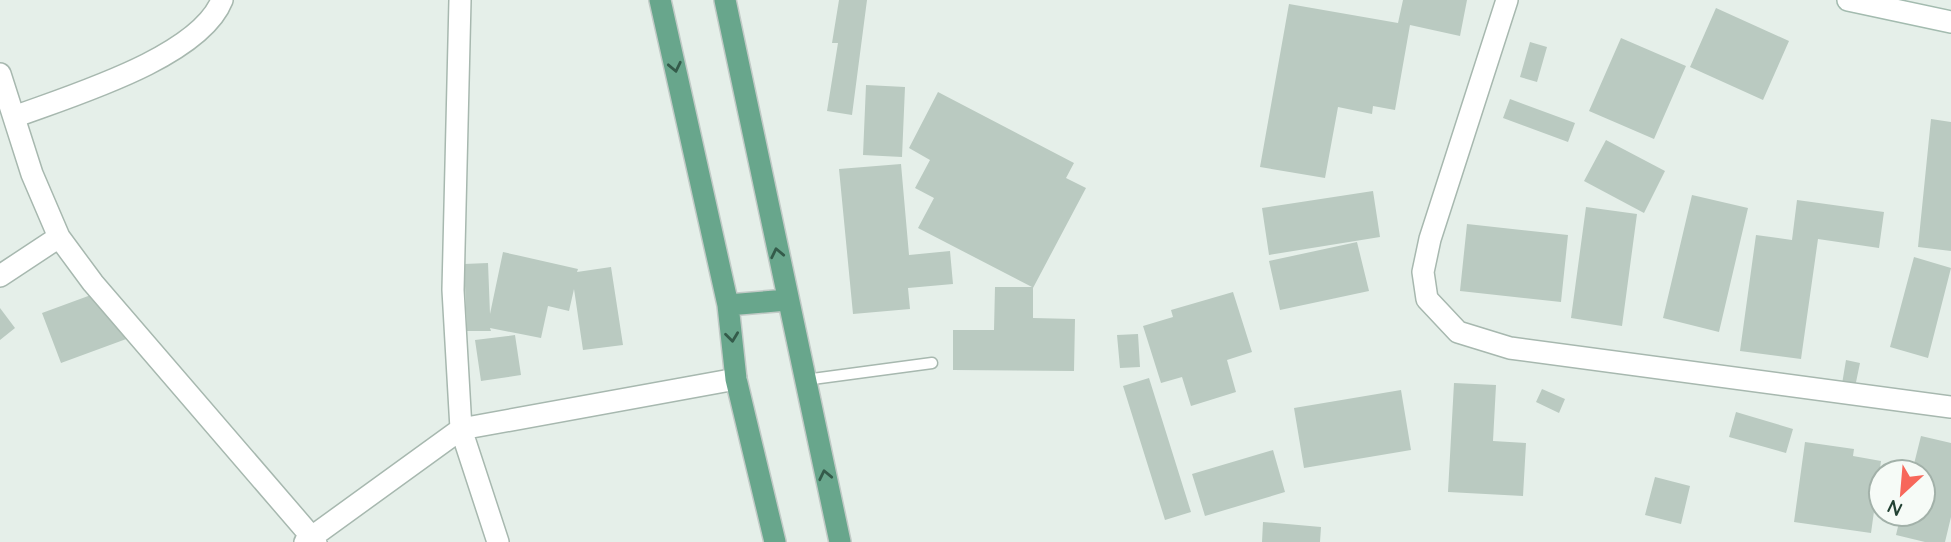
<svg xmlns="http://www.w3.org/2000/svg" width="1951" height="542" font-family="Quicksand,sans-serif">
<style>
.building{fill:#bacac1}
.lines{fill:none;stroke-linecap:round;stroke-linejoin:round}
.lane-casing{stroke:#a7b8af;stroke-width:13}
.street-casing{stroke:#a7b8af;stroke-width:24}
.secondary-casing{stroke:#a3bbaf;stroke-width:24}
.primary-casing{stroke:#c1cac6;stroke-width:24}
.lane{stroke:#fff;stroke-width:10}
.street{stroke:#fff;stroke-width:21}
.secondary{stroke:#fff;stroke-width:21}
.primary{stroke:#68a68c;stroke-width:21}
.oneway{stroke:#345b4a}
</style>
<rect width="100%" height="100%" fill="#e5efe9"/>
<path class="building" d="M839,0h28l-15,115 -25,-4 11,-68h-6z
M1403,0h64l-7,36 -50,-11 -15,85 -22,-4 -1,8 -34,-7 -13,71 -65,-11 29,-163 109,19z
M1716,8l73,33 -26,59 -73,-33z
M1621,38l65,28 -32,73 -65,-28z
M1530,42l17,5 -10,35 -17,-5z
M866,85l39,2 -3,70 -39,-2z
M938,92l136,71 -8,15 20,10 -53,100v30l42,1 -1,52 -121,-1v-40h41l1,-43h37l-114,-59 16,-30 -19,-10 15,-28 -21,-12z
M1510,99l65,24 -7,19 -65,-24z
M1931,119l20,3v129l-33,-4z
M1606,140l59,31 -21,42 -60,-32z
M901,164l8,91 41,-4 3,33 -45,4 2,21 -57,5 -14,-145z
M1373,191l7,46 -111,18 -7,-47z
M1692,195l56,13 -29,124 -56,-14z
M1797,200l87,12 -5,36 -61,-9 -17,120 -61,-8 16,-116 36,5z
M1586,207l51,7 -15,112 -51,-8z
M1467,224l101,11 -7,67 -101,-11z
M1357,242l12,49 -89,19 -11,-49z
M503,252l75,17 -1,3 34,-5 12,78 -40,5 -9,-61 -5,22 -21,-5 -7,32 -51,-10 1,3h-24l-3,-67 24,-1 2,51z
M1914,257l37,11 -23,90 -38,-11z
M110,288l19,50 -68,25 -19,-50z
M1233,292l19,60 -25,8 9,32 -45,14 -9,-29 -21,6 -18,-57 30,-9 -2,-7z
M0,308l15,20 -15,12z
M1138,334l2,33 -20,1 -3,-33z
M515,335l6,40 -40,6 -6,-41z
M1846,360l14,3 -5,24 -13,-3z
M1149,378l42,134 -26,8 -42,-134z
M1454,383l42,2 -3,56 33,2 -3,53 -75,-4z
M1542,389l23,10 -6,14 -23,-11z
M1401,390l10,60 -107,18 -10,-60z
M1736,412l57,17 -7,24 -57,-16z
M1921,436l30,7v74l-6,25h-20l-29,-7 5,-21h22v-42h-11z
M1805,442l49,7 -1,7 28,5 -10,72 -77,-11z
M1273,450l12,42 -80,24 -13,-42z
M1655,477l35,9 -9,38 -36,-9z
M1263,522l58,5 -1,15h-58z"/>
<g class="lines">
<defs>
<path id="lane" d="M805,380l127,-17"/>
<path id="street" d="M460,0l-7,290 8,139 37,113
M1507,0l-77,239 -7,33 4,27 31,33 52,16 441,59
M0,74l32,100 27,63 34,46 223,259
M14,117c56,-21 185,-59 208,-117
M0,276l59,-39
M305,542l156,-113 275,-50"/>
<path id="secondary" d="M1848,0l103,22"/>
<path id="primary" d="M660,0l68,305 8,74 39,163
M725,0l115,542
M728,305l59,-5"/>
</defs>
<use href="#lane" class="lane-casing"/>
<use href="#street" class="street-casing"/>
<use href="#secondary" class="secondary-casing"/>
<use href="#primary" class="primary-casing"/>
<use href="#lane" class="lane"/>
<use href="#street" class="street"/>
<use href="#secondary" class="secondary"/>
<use href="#primary" class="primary"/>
</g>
<defs><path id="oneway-chevron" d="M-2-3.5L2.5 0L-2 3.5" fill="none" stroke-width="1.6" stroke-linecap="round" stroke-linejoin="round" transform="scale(1.75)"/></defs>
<g class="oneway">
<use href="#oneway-chevron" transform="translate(675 67) rotate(78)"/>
<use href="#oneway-chevron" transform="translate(777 253) rotate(-102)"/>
<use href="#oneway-chevron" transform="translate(732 337) rotate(83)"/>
<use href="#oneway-chevron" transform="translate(825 475) rotate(-102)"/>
</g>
<g transform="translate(1902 493) rotate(206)"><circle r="33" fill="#f6fbf7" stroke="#a2b1a9" stroke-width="2"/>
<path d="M0-5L12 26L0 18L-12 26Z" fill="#f7675a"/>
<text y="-10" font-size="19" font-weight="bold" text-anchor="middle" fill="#234234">N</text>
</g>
</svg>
